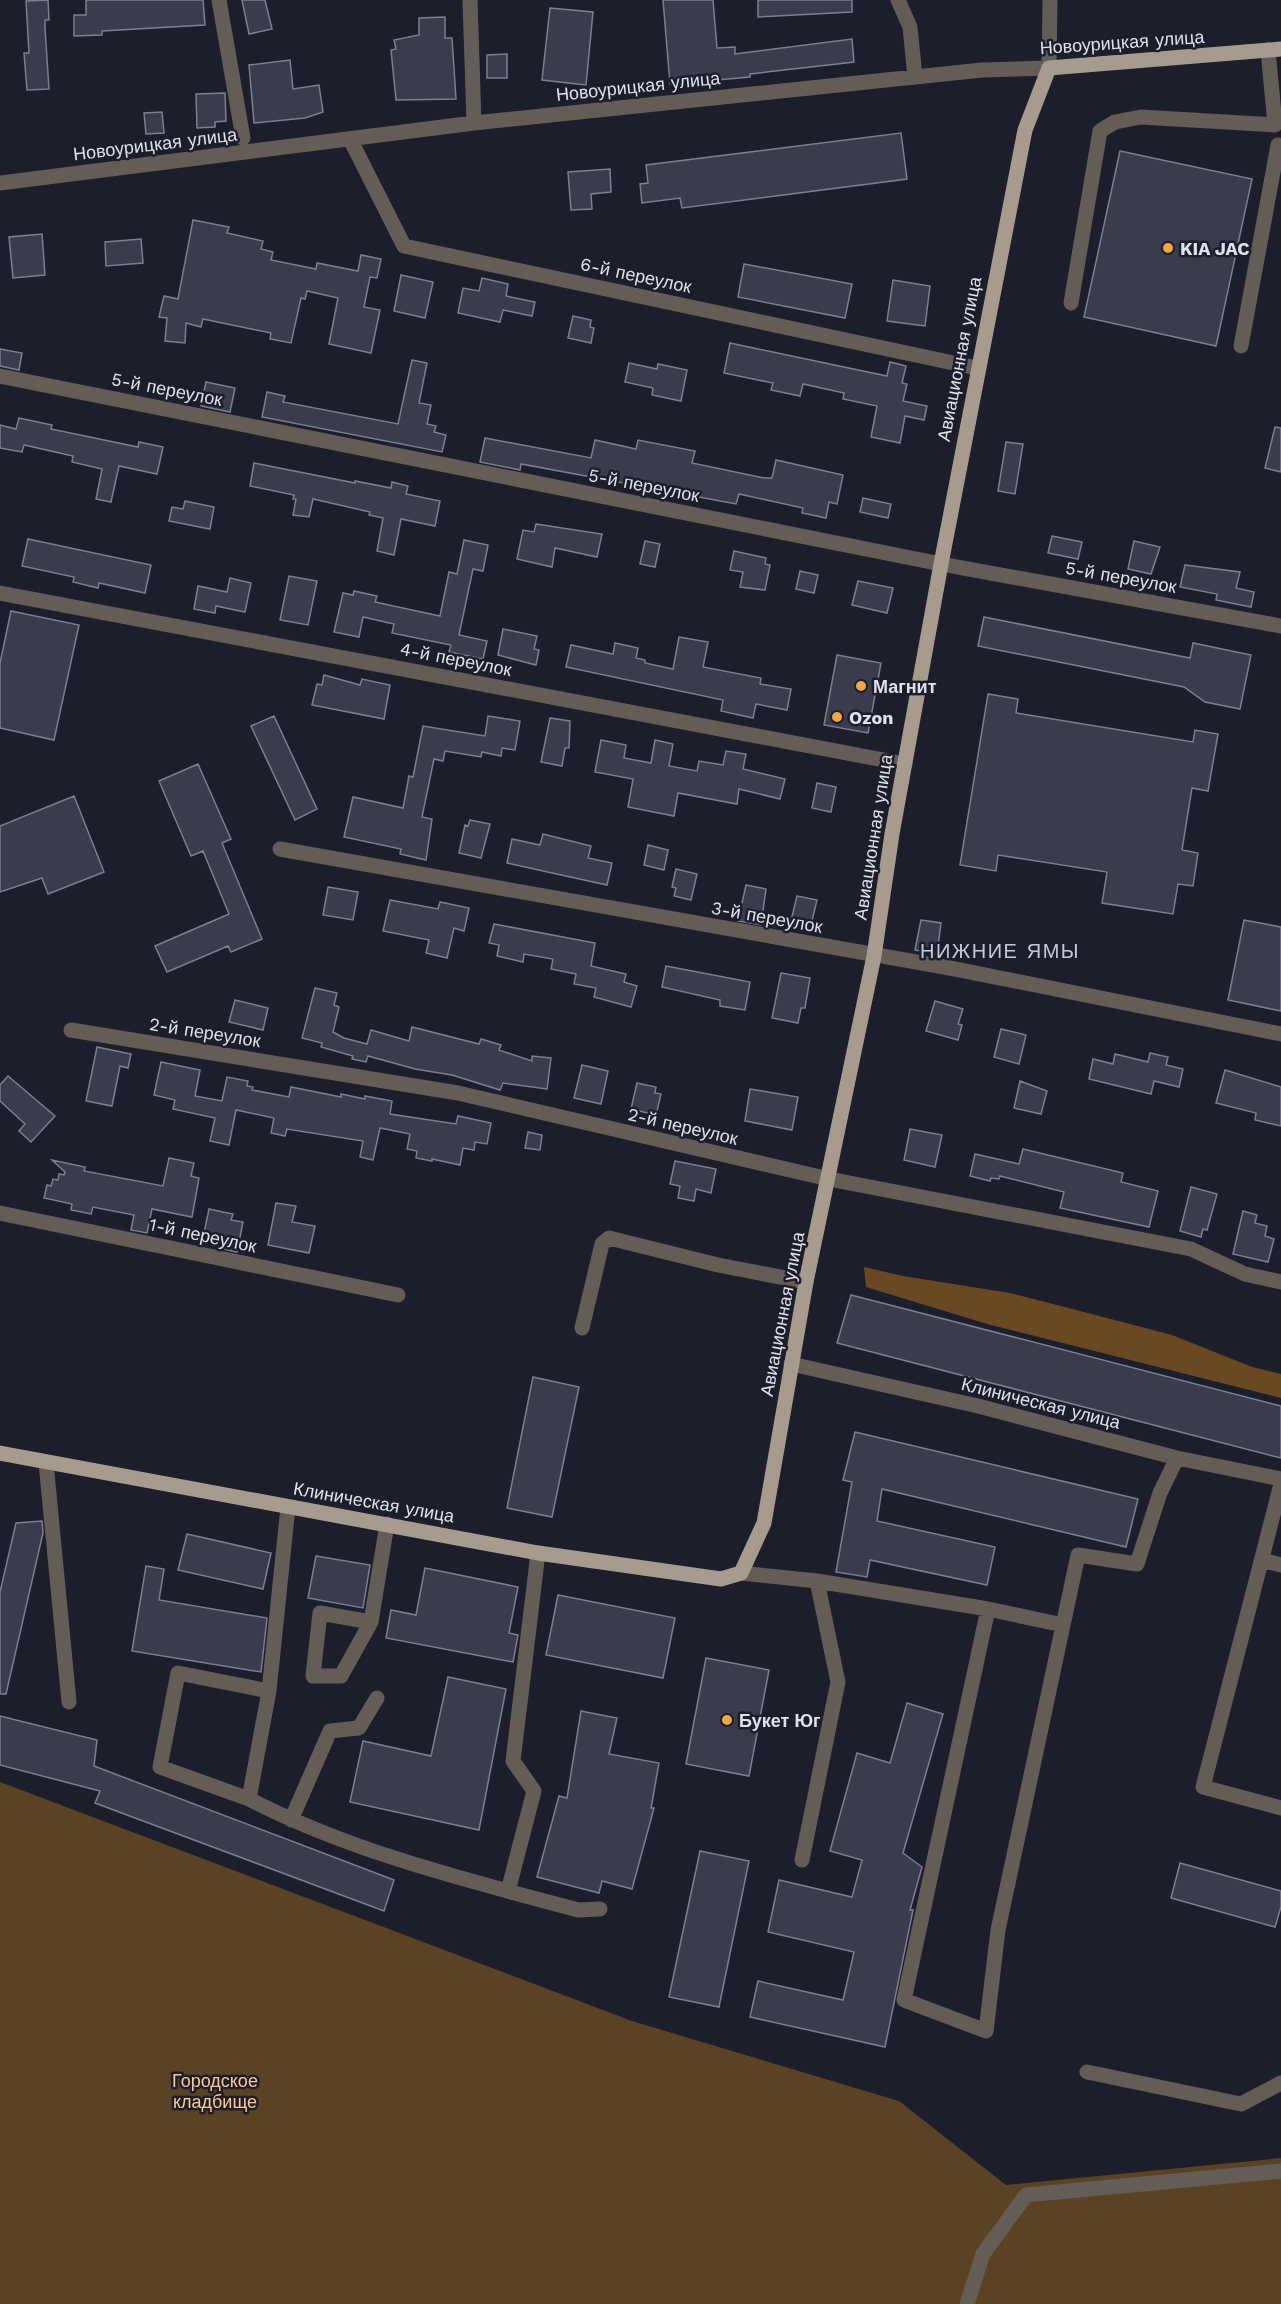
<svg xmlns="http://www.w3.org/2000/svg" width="1281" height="2304" font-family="'Work Sans',sans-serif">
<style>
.green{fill:#5a4224}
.forest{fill:#694921}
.building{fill:#3a3c4d;stroke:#7c7f91;stroke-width:1.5}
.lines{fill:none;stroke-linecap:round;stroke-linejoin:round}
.minor{stroke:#635d56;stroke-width:15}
.major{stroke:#a79b8d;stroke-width:15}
.poi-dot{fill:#f1a640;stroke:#1c1e2c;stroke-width:2}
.labels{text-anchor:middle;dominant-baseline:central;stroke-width:5;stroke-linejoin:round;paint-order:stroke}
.street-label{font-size:18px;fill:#e0e1ec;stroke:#1c1e2c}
.poi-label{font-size:18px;font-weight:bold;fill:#e0e1ec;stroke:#1c1e2c;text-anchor:start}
.park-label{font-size:18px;fill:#ffc98a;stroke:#1c1e2c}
.neighbourhood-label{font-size:20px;letter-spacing:1.5px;fill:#c5c8dc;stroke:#1c1e2c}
</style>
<rect width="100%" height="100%" fill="#1c1e2c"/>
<path class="green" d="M0,1782l632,239 267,80 107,84 275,-27v146h-1281z"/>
<path class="forest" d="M864,1267l39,9 107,17 47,12 115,30 80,32 29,7v24l-294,-74 -121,-37z"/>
<path class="building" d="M48,0l1,20h-4v8l4,61 -22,1 -3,-37h5l-3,-52z
M86,0h117l2,25 -103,6v4l-28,1v-21h12z
M242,0h23l7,29 -23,5z
M663,0h50l4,48 18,-1v7l117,-15 2,23 -104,12v3l-80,7z
M758,0h94v12l-94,5z
M550,8l43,4 -7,73 -44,-5z
M445,17v21h7l4,61 -60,1 -5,-50 5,-1 -2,-9 25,-5v-17z
M507,54v24h-20v-23z
M290,60l3,29 26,-4 4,27 -18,6 -51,5 -5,-58z
M225,93l1,28 -11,1v5l-18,1 -1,-34z
M162,112l2,21 -18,1 -2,-21z
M901,133l6,46 -225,29 -2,-10 -38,5 -2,-19 8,-1 -2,-18z
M1120,151l132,28 -36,167 -132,-29z
M610,169l1,23 -20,2 1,15 -21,1 -3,-38z
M193,220l36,7 -2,6 36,8 -2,8 12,3 -2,8 45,9 1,-6 41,8 3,-16 20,4 -4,19 -7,-1 -6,30 16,3 -9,43 -42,-9 9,-46 -31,-7 -2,8 -4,-1 -10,45 -21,-4 1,-6 -68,-14 -2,8 -15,-4 -1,20 -20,-2 2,-23 -8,-1 5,-21 14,3z
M42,234l3,41 -32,3 -4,-41z
M141,239l2,24 -37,3 -1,-24z
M744,264l108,20 -7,34 -107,-21z
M401,275l32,7 -8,36 -31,-7z
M482,278l26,6 -2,12 29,6 -3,14 -29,-6 -3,12 -42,-9 5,-25 16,3z
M893,280l37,6 -5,40 -38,-5z
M573,316l18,4 -1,7 4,1 -3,15 -23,-5z
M730,343l157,33 3,-14 16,4 -4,17 5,1 -4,17 24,5 -3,14 -19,-4 -5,27 -29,-6 6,-31 -34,-7 1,-6 -41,-9 -3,12 -29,-6 2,-7 -49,-10z
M0,349l22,4 -3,17 -19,-4z
M412,360l15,3 -8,40 12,2 -4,19 9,2 -2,6 12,3 -4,17 -180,-35 5,-25 18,4 -2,6 115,22z
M629,363l28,6 1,-5 29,6 -6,31 -29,-6 1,-7 -28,-6z
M206,382l29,6 -5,24 -29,-6z
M19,418l33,7 -1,4 87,18 1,-5 24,5 -6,27 -38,-8 -8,36 -15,-3 6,-30 -30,-7 1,-6 -49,-11 -2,7 -22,-4v-23l16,4z
M1275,427l6,1v44l-16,-4z
M485,438l106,20 4,-18 41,9 2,-9 57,11 -3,12 72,15h8l4,-18 67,15 -6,29 -8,-2 -3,16 -24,-5 1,-5 -64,-14 -3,10 -215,-40 -1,6 -40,-8z
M1006,442l17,2 -8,50 -17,-3z
M254,463l101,20v-2l36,7 1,-6 16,4 -2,8 34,7 -5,25 -34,-7 -7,36 -17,-4 6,-33 -14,-3 1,-3 -57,-13 -4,18 -16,-2 3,-16h-3l1,-4 -44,-9z
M863,498l28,6 -3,14 -28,-6z
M185,501l29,6 -4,22 -41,-8 3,-14 11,2z
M536,524l66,10 -5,23 -42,-9 -3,19 -35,-8 6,-29 11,2z
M1052,536l30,6 -4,17 -30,-6z
M28,539l123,26 -6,28 -46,-10 -1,5 -25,-6 1,-5 -52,-11z
M464,540l24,5 -5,26 -10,-2 -14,66 28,6 -4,18 -34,-7 2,-7 -59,-12 2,-9 -31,-7 -4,20 -25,-5 9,-39 10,2 1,-4 23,5 -2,6 65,14 9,-44 8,2z
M645,541l15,3 -5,23 -15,-3z
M1134,541l26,6 -9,27 -23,-5z
M734,551l32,7 -1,6 5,1 -5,25 -25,-3 3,-15 -13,-2z
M1185,565l55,7 -4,16 18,4 -3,15 -35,-7 1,-6 -37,-7z
M800,571l18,4 -4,18 -18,-4z
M289,576l28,5 -9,44 -28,-5z
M230,578l21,5 -6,29 -29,-6 -1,7 -21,-4 4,-23 29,6z
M858,581l35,7 -6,25 -35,-8z
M11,611l68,14 -25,115 -54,-12v-65z
M984,617l206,41 3,-15 58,12 -11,54 -35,-7 -21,-15 -206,-41z
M503,629l34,7 -3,13 5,1 -3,15 -38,-10z
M679,637l29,5 -5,25 58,11 -1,6 31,5 -4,21 -31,-6 -3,14 -32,-7 2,-11 -157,-33 5,-22 42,9 2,-11 23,5 -2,10 9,2v3l28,6z
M837,655l44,8 -13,70 -44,-8z
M324,675l36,10 2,-6 28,6 -6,34 -72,-14 5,-21 5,1z
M988,694l30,5 -2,14 177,29 2,-12 23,4 -10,57 -16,-3 -10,62 16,3 -5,33 -15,-2 -5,30 -71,-11 5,-31 -109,-17 -2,16 -36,-6z
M274,716l43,93 -22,11 -44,-94z
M488,716l32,5 -5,29 -13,-2 -1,8 -19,-4 -1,5 -36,-6 -2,10 -9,-2 -12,58 10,2 -6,41 -26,-6 1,-5 -57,-12 9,-40 50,11 6,-32 4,1 10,-51 62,10z
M550,718l20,3 -1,27h-4l-3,18 -21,-4z
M601,740l25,5 -2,13 27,5 4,-23 18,4 -4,22 28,5 2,-10 24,4 3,-14 20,3 -3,15 42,10 -5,20 -41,-10 -2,15 -59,-11 -4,23 -46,-9 5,-28 -38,-7z
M198,764l33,75 -9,4 40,96 -31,13 -3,-6 -61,26 -12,-26 74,-32 -26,-63 -12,5 -32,-75z
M817,783l19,4 -5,25 -19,-4z
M74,796l30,76 -56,22 -6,-16 -42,14v-66z
M470,820l20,4 -9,34 -22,-5 6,-28 3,1z
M543,834l48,12 -3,12 24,5 -5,22 -100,-22 5,-24 28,6z
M648,845l20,5 -4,20 -20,-5z
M676,869l21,5 -6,26 -17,-4 2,-8 -4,-1z
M746,885l20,4 -5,36 -23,-4z
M328,887l30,5 -5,28 -30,-5z
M797,896l20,4 -7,29 -20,-4z
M390,900l48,9 2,-7 29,6 -5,23 -10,-3 -7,30 -21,-5 3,-13 -46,-9z
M921,920l20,3 -4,31 -22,-4z
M1244,920l37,7v84l-53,-11z
M494,924l101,19 -4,23 35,8 -2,8 13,4 -6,21 -37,-10 2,-9 -22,-4 2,-10 -25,-5 2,-10 -29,-5 -1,8 -26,-6 2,-11 -10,-2z
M666,966l84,16 -5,28 -25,-4v-6l-58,-13z
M781,973l29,5 -5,30h-4l-3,15 -26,-5z
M315,988l22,5 -3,12 5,2 -6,25 11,6 23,6 4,-14 38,11 3,-14 67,17 2,-5 20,6 -2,5 33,11v-5l19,2 -4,31 -44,-6 -3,7 -48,-15 -37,-6 -47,-13 -2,6 -14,-3 1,-3 -32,-9 1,-4 -20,-5z
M235,1000l33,8 -5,22 -34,-8z
M935,1001l28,8 -5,15 4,1 -4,15 -32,-9z
M1001,1029l25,6 -7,29 -25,-7z
M97,1047l34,7 -3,14 -8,-2 -8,40 -26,-5z
M1150,1053l18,4 -2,8 17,4 -4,18 -25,-6 -3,13 -62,-15 4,-20 20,5 2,-10 33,8z
M161,1062l39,8 -5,26 27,5 5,-24 21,4 -1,5 6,1 -1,3 37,7 2,-10 50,10v-3l24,5v-3l27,5 -2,13 66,10 2,-8 33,7 -4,21 -12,-2 -1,8 -11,-2 -3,17 -28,-6v2l-16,-3 1,-7 -10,-2 3,-15 -30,-6 -7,32 -13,-3 3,-16 -76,-12 -2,7 -14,-3 3,-15 -38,-8 -7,35 -19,-4 5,-23 -42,-9 2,-9 -21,-5z
M582,1065l26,6 -7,33 -27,-6z
M1225,1070l56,17v39l-26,-6 1,-7 -40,-10z
M8,1076l47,40 -24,26 -12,-11 6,-7 -25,-23v-16z
M1020,1081l27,10 -6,23 -27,-6z
M637,1083l19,4 -1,6 6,1 -5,21 -25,-6z
M750,1089l48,8 -6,33 -47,-9z
M910,1129l32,6 -7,32 -31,-7z
M528,1132l14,3 -2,15 -15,-2z
M1023,1149l100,24 -2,9 37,9 -9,36 -89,-19 4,-16 -64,-16 -1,3 -8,-1 -1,3 -20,-5 5,-22 44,10z
M169,1158l25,5 -3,13 8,2 -7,39 -40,-8 -5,24 -16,-3 3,-15 -41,-8 -2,7 -20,-4 1,-6 -28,-6 3,-13 4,1 2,-7 5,1 1,-6 5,1 1,-3 -13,-12 33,7 -1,4 79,15z
M675,1161l41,8 -5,24 -15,-4 -2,12 -16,-3 2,-12 -10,-2z
M1191,1187l26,7 -10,36 -4,-1 -2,8 -21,-6z
M276,1203l20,3 -4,16 23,4 -6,27 -41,-8z
M209,1209l24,5 -2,6 12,2 -6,30 -19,-4 2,-12 -16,-3z
M1243,1211l14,4 -2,8 12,3 -2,10 9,3 -6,23 -35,-8z
M851,1295l430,111v52l-444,-115z
M533,1377l46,10 -27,130 -45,-9z
M855,1432l283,67 -12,48 -244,-58 -5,32 118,26 -8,38 -117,-25 -3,17 -31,-5 16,-90 -9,-2z
M42,1521l1,12 -37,161h-6v-102l16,-69z
M187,1534l84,19 -8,36 -85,-19z
M316,1556l54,9 -7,43 -55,-10z
M146,1566l18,3 -5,31 108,18 -6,54 -129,-21z
M425,1568l93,19 -9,46 9,2 -5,27 -127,-24 5,-28 25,5z
M558,1595l117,23 -12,60 -117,-23z
M706,1658l63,12 -20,106 -63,-12z
M448,1677l58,12 -27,141 -129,-28 13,-61 68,15z
M907,1703l36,11 -40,139 19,14 -12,43h3l-28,137 -135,-30 8,-36 85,19 11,-48 -86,-20 11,-52 73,17 10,-37 -32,-9 27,-98 33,10z
M581,1711l36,7 -8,36 50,9 -8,45h3l-22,81 -30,-8 -3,12 -62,-16 22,-81 8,2z
M0,1716l97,24 -3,26 300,114 -10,31 -289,-108 5,-12 -100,-26z
M700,1851l49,10 -30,146 -50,-10z
M1180,1863l101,28v16l-6,20 -104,-29z"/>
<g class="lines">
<path class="minor" d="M219,0l24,138
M470,0l4,123
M898,0l12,27 5,50
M350,139l54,107 573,122
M0,183l474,-60 508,-53 67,-2 1,-68
M1071,303l29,-172 15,-9 26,-5 134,8 -7,-75
M1241,346l37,-201
M0,376l941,188 340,62
M0,593l905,171
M280,849l670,119 331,66
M71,1030l387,63 371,86 362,70 54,25 36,8
M0,1213l398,82
M582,1328l20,-84 7,-6 109,27 88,17
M791,1364l187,42 199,52 104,21
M46,1463l23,239
M1281,1484l-78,303 78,21
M288,1507l-19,184 -20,108c103,53 217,81 329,111l22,-1
M1262,1560l19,5
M741,1573l76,8
M988,1609l75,16
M371,1622l-51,-9 -7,63h28l30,-54 16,-98
M249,1799l-89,-32 18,-94 91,18
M291,1820l39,-89 29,-3 18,-30
M802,1860l36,-178 -21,-101 171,28 -84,391 82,31 12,-101 80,-375 59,9 23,-71 17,-35
M508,1891l26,-100 -21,-30 25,-208
M1087,2072l154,32 40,-21
M967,2304l16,-50 43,-59 255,-24"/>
<path class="major" d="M0,1453l538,100 183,26 20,-6 23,-50 42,-241 68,-326 18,-122 49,-270 84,-434 24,-62 232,-19"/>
</g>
<g class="poi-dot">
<circle cx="1168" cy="248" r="6"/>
<circle cx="861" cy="686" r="6"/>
<circle cx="837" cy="717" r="6"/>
<circle cx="727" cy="1720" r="6"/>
</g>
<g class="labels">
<g class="street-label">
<text transform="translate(1122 42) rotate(-4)">Новоурицкая улица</text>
<text transform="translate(638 86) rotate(-6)">Новоурицкая улица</text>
<text transform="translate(155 144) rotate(-7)">Новоурицкая улица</text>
<text transform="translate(636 275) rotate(12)">6-й переулок</text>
<text transform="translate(959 359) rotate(-79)">Авиационная улица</text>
<text transform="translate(167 389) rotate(11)">5-й переулок</text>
<text transform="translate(644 485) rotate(11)">5-й переулок</text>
<text transform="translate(1121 577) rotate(10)">5-й переулок</text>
<text transform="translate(456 659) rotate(11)">4-й переулок</text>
<text transform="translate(873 837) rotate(-81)">Авиационная улица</text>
<text transform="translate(767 917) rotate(10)">3-й переулок</text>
<text transform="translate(205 1032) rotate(9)">2-й переулок</text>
<text transform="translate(683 1126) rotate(13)">2-й переулок</text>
<text transform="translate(203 1235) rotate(12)">1-й переулок</text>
<text transform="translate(782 1314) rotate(-79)">Авиационная улица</text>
<text transform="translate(1041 1403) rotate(14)">Клиническая улица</text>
<text transform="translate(374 1502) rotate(10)">Клиническая улица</text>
</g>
<g class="poi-label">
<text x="1180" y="248">KIA JAC</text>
<text x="873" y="686">Магнит</text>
<text x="849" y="717">Ozon</text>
<text x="739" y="1720">Букет Юг</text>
</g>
<g class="park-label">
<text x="215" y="2080">Городское<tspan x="215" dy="21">кладбище</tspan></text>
</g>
<g class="neighbourhood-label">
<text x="1000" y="951">НИЖНИЕ ЯМЫ</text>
</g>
</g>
</svg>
